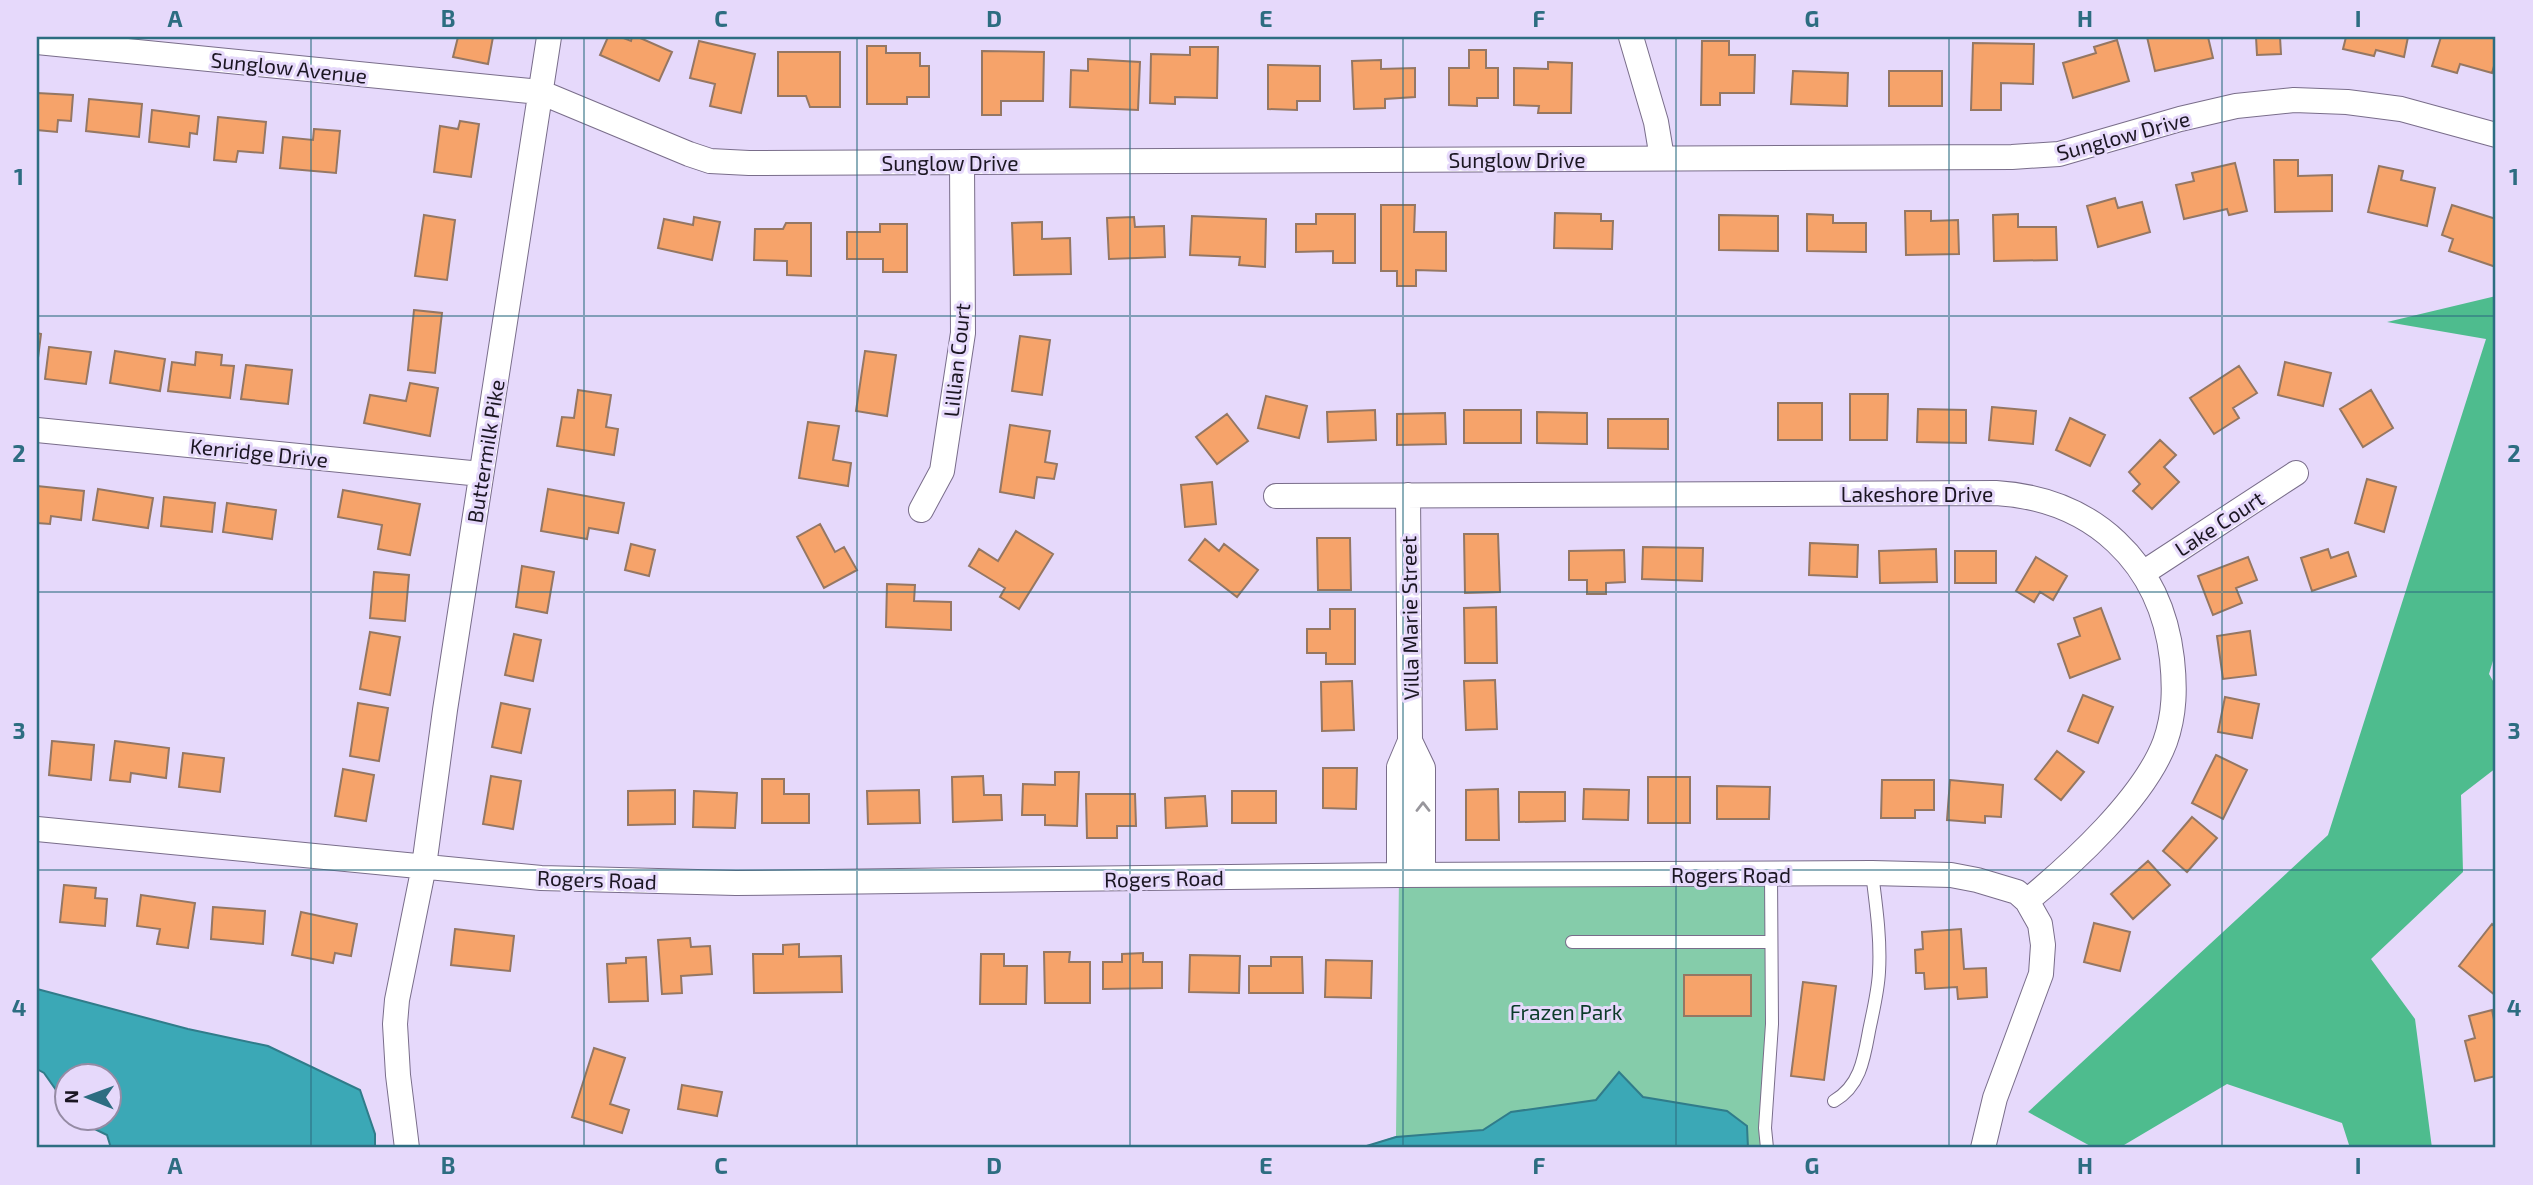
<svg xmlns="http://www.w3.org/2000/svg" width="2533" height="1185" font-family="'Exo 2',sans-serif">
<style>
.green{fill:#85ccaa}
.forest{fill:#4ebc8e}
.water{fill:#3ba8b6;stroke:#317c8a;stroke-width:2}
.building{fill:#f6a36a;stroke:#957763;stroke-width:2}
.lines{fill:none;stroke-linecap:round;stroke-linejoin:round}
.service-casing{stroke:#796d8a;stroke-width:14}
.minor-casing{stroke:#796d8a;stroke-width:26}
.service{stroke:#fff;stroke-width:12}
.minor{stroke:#fff;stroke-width:24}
.oneway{stroke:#98969c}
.grid{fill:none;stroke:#2d6d81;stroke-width:2;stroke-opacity:0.55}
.labels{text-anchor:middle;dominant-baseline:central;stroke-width:6;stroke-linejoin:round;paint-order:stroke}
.street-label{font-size:21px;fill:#1b1622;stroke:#e6d9fb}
.park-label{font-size:21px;fill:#0b3b29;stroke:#e6d9fb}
.neatline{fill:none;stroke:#2d6d81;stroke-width:2.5}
.grid-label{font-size:23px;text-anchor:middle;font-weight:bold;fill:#2d6d81}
</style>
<rect width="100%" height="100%" fill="#e6d9fb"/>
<path class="green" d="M1771,874l-4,274h-407l36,-12 3,-261z"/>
<path class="forest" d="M2496,296v355l-7,23 7,12v82l-35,27 2,77 -92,87 44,60 17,129h-82l-8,-25 -115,-39 -108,64h-25l-66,-36 300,-277 158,-496 -99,-17z"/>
<path class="water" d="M37,989l151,40 80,17 92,44 15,44v14h-264l-4,-13 -27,-13 -3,-3 31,-1v-42h-42v28l-22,-31 -7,-4z
M1619,1072l24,25 84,14 20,15 1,22h-388l36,-11 87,-7 28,-18 85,-12z"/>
<path class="building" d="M458,37h35l-5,27 -35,-7z
M608,37h13l10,4 1,-4h6l34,15 -13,29 -59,-26z
M2147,37h61l5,21 -58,13z
M2256,37h24l1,17 -24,1z
M2346,37h62l-4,20 -28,-7 -2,6 -31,-7z
M2441,37h48l7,2v20l-4,14 -32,-9 -3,9 -25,-7z
M2117,40l12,41 -56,17 -10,-35 33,-10 -2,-6z
M699,41l56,13 -14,59 -31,-7 5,-22 -25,-6z
M1702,41h27v14h26l-1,38h-34v12h-19z
M1973,43l61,1 -1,40 -32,-1v27h-30z
M867,46h19v7h34v13h9v31h-22v7h-40z
M1190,47h28l-1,51 -42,-1v7l-25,-1 1,-49 39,1z
M1469,50h17v18h12v30h-21v8l-28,-1v-37h20z
M982,51l62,1 -1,49h-42v14h-19z
M778,52h62v55h-30l-4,-11h-28z
M1088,59l52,3 -2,48 -68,-3 1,-37 17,1z
M1381,60v9l34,-1v29l-30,2v9l-31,1 -2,-48z
M1548,62l24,1 -1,50h-33l1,-7 -25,-1v-37l34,1z
M1268,65l52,1v35h-23v9l-29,-1z
M1793,71l55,2 -1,33 -56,-2z
M1889,71h53v35h-53z
M37,93l36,2 -2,26 -13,-1 -1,12 -20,-2z
M89,99l53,5 -3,33 -53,-6z
M152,110l47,6 -2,18 -7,-1 -1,14 -40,-5z
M218,117l48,5 -3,31 -25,-2 -2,11 -22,-2z
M460,121l19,3 -8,53 -37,-5 6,-46 18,3z
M314,129l26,2 -4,42 -56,-5 3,-31 30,3z
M2274,160h24v16l34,-1v36l-57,1z
M2235,163l12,48 -18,4 -2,-6 -43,10 -8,-34 18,-4 -2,-8z
M2379,166l24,5 -2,9 34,8 -8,38 -59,-14z
M2115,198l3,10 24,-6 8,30 -52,15 -11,-41z
M1381,205h34l-1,27h32v39l-30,-1v16h-19v-15h-16z
M2452,205l44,14v48l-47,-16 4,-12 -11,-4z
M1905,211h26v10l27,-1 1,34 -53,1z
M1555,213l46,1v7h12l-1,28 -58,-1z
M1316,214h39v49h-22v-12l-37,1v-28h20z
M1807,214l26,1v8h33v29l-59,-1z
M2018,214v13h38l1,33 -63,1 -1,-46z
M424,215l31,5 -8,60 -32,-4z
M1719,215l59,1v35l-59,-1z
M1192,216l74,3 -1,48 -26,-2 1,-8 -50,-2z
M694,217l26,5 -8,38 -54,-12 6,-29 29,6z
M1134,217l1,10 29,-1 1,31 -56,2 -2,-41z
M1042,222v17l28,-1 1,36 -57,1 -2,-52z
M786,223h25v53l-24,-1v-14l-33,-1 1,-31h28z
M880,224h27v48h-24v-13h-36v-27h33z
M414,310l28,3 -7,60 -27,-3z
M37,333l4,1 -4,32z
M1020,336l30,4 -8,55 -30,-4z
M49,347l42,5 -5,32 -41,-5z
M115,351l50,8 -5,32 -50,-8z
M865,351l31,4 -9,61 -31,-5z
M196,352l26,3 -1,10 13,1 -4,32 -62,-7 4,-29 23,3z
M2285,362l46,11 -8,33 -45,-11z
M246,365l46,5 -4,34 -47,-5z
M2239,366l18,27 -24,15 6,10 -25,16 -24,-36z
M410,383l28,5 -8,48 -66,-13 6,-28 36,6z
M578,390l33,5 -5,32 12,2 -4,26 -57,-9 5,-29 12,1z
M2371,390l22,38 -30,19 -23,-38z
M1850,394h38l-1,46h-37z
M1266,396l41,10 -8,32 -41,-10z
M1778,403h44v37h-44z
M1992,407l44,4 -3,33 -44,-4z
M1918,409l48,1v33l-49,-1z
M1375,410l1,30 -48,2 -1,-30z
M1464,410h57v33h-57z
M1537,412l50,1v31l-50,-1z
M1445,413l1,31 -49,1v-31z
M1227,414l21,27 -31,23 -21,-27z
M2070,418l35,17 -15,31 -34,-16z
M1608,419h60v30l-60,-1z
M808,422l31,4 -6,34 18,3 -3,23 -49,-8z
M1010,425l40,6 -5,31 12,2 -3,15 -17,-2 -3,21 -34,-6z
M2160,440l16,15 -12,12 15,15 -27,27 -19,-18 7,-7 -11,-12z
M2367,479l29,8 -12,45 -29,-9z
M1212,482l4,42 -31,3 -4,-42z
M37,486l47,5 -3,29 -30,-4 -1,8 -13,-1z
M98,489l55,9 -5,30 -55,-8z
M548,489l76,14 -6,30 -29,-5 -2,11 -46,-8z
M343,490l77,14 -10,51 -32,-6 4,-24 -44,-8z
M164,497l51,6 -3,29 -51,-6z
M227,503l49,7 -4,29 -49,-7z
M820,524l15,28 9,-5 13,23 -33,18 -27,-51z
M1016,531l37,23 -34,55 -19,-12 5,-9 -36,-22 10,-17 19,12z
M1464,534h34l2,58 -35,1z
M1317,538h33l1,52h-33z
M1205,539l14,12 5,-7 34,26 -21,27 -48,-37z
M1810,543l48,2 -1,32 -48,-2z
M631,544l24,6 -6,26 -24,-6z
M1643,547l60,1 -1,33 -60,-2z
M1936,549l1,33 -57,1 -1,-32z
M2328,549l3,9 17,-6 8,24 -44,15 -11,-33z
M1624,550l1,32 -19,1v11h-19v-14h-18v-29z
M1955,551h41v32h-41z
M2036,557l31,19 -14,24 -13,-8 -6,10 -18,-11z
M2248,557l9,23 -21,8 6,15 -29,12 -15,-39z
M522,566l32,6 -7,41 -31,-6z
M374,572l35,3 -4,46 -35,-3z
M887,584l28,1 -1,16 37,1v28l-65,-3z
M1496,607l1,56h-32l-1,-55z
M2101,608l19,51 -50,19 -12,-34 22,-8 -6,-18z
M1330,609h25v55h-29v-11h-19v-24h23z
M2250,631l6,44 -33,4 -6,-43z
M370,632l30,5 -10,58 -30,-6z
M514,634l27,6 -8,41 -28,-6z
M1495,680l2,49 -31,1 -2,-49z
M1352,681l2,49 -32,1 -1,-49z
M2083,695l30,12 -15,36 -30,-12z
M2225,697l34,7 -7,34 -34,-6z
M358,703l30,5 -9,53 -29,-5z
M501,703l29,6 -9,44 -29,-6z
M52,741l42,4 -3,35 -42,-5z
M115,741l54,7 -3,30 -35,-5 -1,9 -20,-2z
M2057,751l27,21 -23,28 -26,-21z
M183,753l41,5 -4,34 -41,-5z
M2216,755l31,15 -24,49 -31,-16z
M1323,768h34l-1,41 -33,-1z
M343,769l31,6 -8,46 -31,-5z
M1055,772h24l-2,54 -32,-1v-10h-23l1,-31 32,1z
M491,776l30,5 -8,48 -30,-5z
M983,776l1,19h17l1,25 -49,2 -1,-45z
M1648,777h42v46h-42z
M762,779h22v15h25v29h-47z
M1882,780h52v30h-19v8h-34z
M1950,780l53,5 -2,32 -16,-1v7l-38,-3z
M1717,786l53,1 -1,32h-52z
M1498,789l1,51h-33v-50z
M1584,789l45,1 -1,30 -45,-1z
M675,790v34l-47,1v-34z
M919,790l1,33 -52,1 -1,-33z
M694,791l43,2 -2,35 -42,-1z
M1232,791h44v32h-44z
M1519,792h46v29l-46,1z
M1086,794h49l1,32h-19v12h-30z
M1205,796l2,30 -41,2 -1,-30z
M2192,817l25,21 -30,34 -24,-21z
M2148,861l22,24 -37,34 -22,-25z
M64,885l32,3 -1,10 12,1 -2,27 -45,-4z
M141,895l54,8 -7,45 -31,-4 3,-15 -23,-3z
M213,907l52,4 -2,33 -52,-5z
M301,912l56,12 -6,32 -16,-3 -2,10 -41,-8z
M2094,923l36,9 -10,39 -36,-9z
M2492,924l4,4v68l-37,-30z
M455,929l59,7 -4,35 -59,-6z
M1961,929l3,40 22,-1 1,29 -29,2 -1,-12 -32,2 -1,-16h-8l-1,-23 8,-1 -1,-17z
M690,938l1,9 19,-1 2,28 -31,2 1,17 -20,1 -4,-54z
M799,944v13l42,-1 1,36 -88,1 -1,-39h30v-9z
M1044,952h26l-1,10h21v41h-45z
M1143,953v9h19v26l-59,1v-27h19v-8z
M981,954h23v12h23l-1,38h-46z
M1190,955l50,1 -1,37 -50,-1z
M646,957l2,44 -39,1 -2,-38 19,-1v-5z
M1271,957h31l1,36h-54v-27h22z
M1326,960l46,1 -1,37 -46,-1z
M1684,975h67v41h-67z
M1803,982l33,4 -12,94 -33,-4z
M2492,1010l4,20v46l-21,5 -10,-40 10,-3 -6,-22z
M594,1048l31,10 -15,46 19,6 -7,23 -50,-16z
M682,1085l40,7 -5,24 -39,-7z"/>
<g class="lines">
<defs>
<path id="service" d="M1572,942h198
M1834,1101c26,-15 30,-42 35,-70 4,-20 9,-39 10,-59 2,-33 -3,-67 -7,-99
M1767,1148l-2,-20 7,-104 -1,-150"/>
<path id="minor" d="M1631,37l25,85 6,36
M37,42l503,50 149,62 21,7 39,2 1263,-6 47,-3 121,-35 56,-13 58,-6 53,2 54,7 95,26
M37,430l444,44
M1276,496l720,-3c97,6 165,69 176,166 3,28 3,55 -7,83 -21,56 -92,121 -138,159
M921,510l21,-39 21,-138 -1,-171
M2143,573l153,-100
M1410,741l13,27v107
M37,829l504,49 195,5 663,-8 473,-2 79,2 26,5 40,12 10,9 13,23 3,21 -2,29 -46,124 -12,50
M1399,875v-108l11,-26 -2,-246
M407,1148l-9,-73 -3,-51 2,-24 27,-134 21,-156 104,-673"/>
</defs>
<use href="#service" class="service-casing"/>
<use href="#minor" class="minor-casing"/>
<use href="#service" class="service"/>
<use href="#minor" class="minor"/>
</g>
<defs><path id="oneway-chevron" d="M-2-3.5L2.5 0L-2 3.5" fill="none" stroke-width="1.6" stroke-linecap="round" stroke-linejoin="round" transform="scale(1.75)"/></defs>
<use class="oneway" href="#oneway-chevron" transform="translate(1423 807) rotate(-90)"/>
<path class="grid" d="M311,37v1111M584,37v1111M857,37v1111M1130,37v1111M1403,37v1111M1676,37v1111M1949,37v1111M2222,37v1111M37,316h2459M37,592h2459M37,870h2459"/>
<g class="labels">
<g class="street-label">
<text transform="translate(289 67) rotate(6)">Sunglow Avenue</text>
<text transform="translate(2123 135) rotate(-15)">Sunglow Drive</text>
<text x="1517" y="159">Sunglow Drive</text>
<text x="950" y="162">Sunglow Drive</text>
<text transform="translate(956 360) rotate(-84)">Lillian Court</text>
<text transform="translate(485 451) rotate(-81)">Buttermilk Pike</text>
<text transform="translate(259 452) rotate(6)">Kenridge Drive</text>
<text x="1917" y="493">Lakeshore Drive</text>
<text transform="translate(2219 523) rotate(-33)">Lake Court</text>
<text transform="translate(1409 618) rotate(-91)">Villa Marie Street</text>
<text x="1731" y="874">Rogers Road</text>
<text transform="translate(1164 878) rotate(-1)">Rogers Road</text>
<text transform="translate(597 879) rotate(2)">Rogers Road</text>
</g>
<g class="park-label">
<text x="1566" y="1011">Frazen Park</text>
</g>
</g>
<rect width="2533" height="1185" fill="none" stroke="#e6d9fb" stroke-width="77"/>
<g transform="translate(88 1097) rotate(271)"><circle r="33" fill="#e6d9fb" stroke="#958ba4" stroke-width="2"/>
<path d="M0-5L12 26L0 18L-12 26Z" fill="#2d6d81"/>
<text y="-10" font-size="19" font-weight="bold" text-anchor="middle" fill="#1b1622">N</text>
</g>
<rect x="38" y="38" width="2456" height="1108" class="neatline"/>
<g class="grid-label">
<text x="175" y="27">A</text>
<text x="448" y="27">B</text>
<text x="721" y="27">C</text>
<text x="994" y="27">D</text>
<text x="1266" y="27">E</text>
<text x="1539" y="27">F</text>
<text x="1812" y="27">G</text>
<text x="2085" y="27">H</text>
<text x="2358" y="27">I</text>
<text x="19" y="185">1</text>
<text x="2514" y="185">1</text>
<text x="19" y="462">2</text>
<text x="2514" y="462">2</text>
<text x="19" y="739">3</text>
<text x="2514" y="739">3</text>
<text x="19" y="1016">4</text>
<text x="2514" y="1016">4</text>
<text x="175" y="1174">A</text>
<text x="448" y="1174">B</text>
<text x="721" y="1174">C</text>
<text x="994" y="1174">D</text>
<text x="1266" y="1174">E</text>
<text x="1539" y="1174">F</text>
<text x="1812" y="1174">G</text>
<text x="2085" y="1174">H</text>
<text x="2358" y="1174">I</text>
</g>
</svg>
